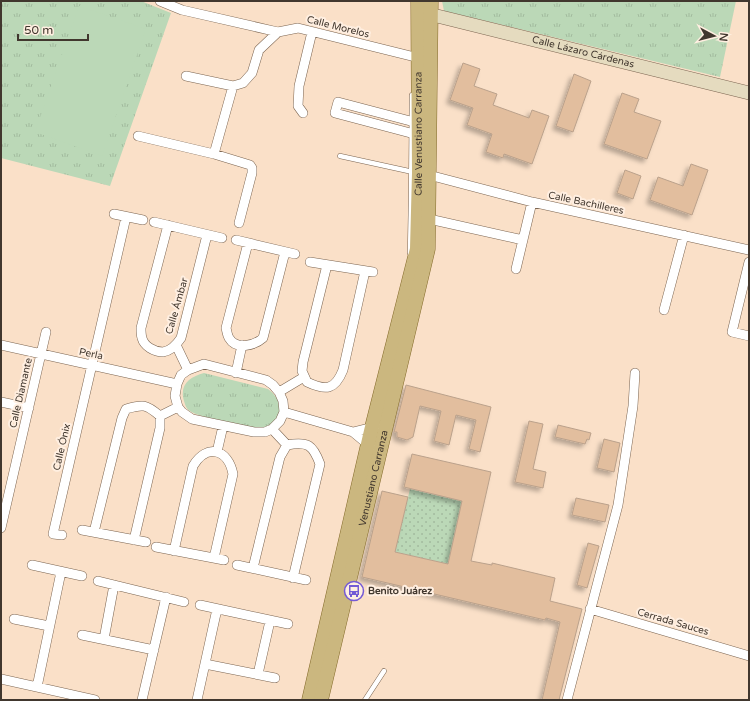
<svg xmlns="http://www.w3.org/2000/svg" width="750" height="701" font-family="'Varela Round',sans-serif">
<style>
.grass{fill:url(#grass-tufts)}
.garden{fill:url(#garden-dots)}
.pitch{fill:#bbd8b7}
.building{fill:#e2be9e;stroke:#baa18b;filter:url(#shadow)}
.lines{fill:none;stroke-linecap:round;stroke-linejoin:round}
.lane-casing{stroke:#7c6551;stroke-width:5.5}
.street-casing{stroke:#7c6551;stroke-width:10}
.secondary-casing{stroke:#7c6551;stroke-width:14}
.primary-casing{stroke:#846b2b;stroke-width:15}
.lane{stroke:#fff;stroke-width:4.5}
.street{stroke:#fff;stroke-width:9}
.secondary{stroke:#e5dbbf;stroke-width:13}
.primary{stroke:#cbb77f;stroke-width:14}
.labels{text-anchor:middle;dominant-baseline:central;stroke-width:4;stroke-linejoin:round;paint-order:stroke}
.street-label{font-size:10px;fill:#41372e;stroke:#ffefe1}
.poi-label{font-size:10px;font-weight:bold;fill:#41372e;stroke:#ffefe1;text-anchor:start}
</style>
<defs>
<pattern id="grass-tufts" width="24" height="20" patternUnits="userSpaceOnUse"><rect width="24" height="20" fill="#bbd8b7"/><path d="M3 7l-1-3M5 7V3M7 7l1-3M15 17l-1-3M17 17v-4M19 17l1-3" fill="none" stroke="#a2ba9e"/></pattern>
<pattern id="garden-dots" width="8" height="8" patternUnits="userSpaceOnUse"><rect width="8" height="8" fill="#bbd8b7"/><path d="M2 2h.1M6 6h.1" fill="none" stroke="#a2ba9e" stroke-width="1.8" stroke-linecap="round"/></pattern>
<filter id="shadow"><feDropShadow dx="-3.5" dy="3.5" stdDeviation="2" flood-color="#0004"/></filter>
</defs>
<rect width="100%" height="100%" fill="#fae0c8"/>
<path class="grass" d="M1,1h140l30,12 -61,173 -109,-28z
M442,1h294l-16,76 -276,-66z
M204,373l64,16c7,5 13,14 12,23 -2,10 -14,16 -23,17 -8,1 -61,-13 -67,-18 -4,-2 -5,-7 -6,-10 -5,-17 6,-24 20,-28z"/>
<path class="garden" d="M410,489l52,12 -14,63 -53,-12z"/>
<path class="pitch" d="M79,6l67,23 -44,127 -67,-24z"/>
<path class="building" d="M463,63l17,6 -6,17 23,8 -4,11 36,13 3,-8 17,6 -17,48 -28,-10 -1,4 -17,-6 6,-18 -25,-9 6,-17 -23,-8z
M574,74l17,7 -18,51 -17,-6z
M622,93l17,6 -5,13 27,9 -14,38 -43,-15z
M691,164l17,6 -16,45 -42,-15 8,-23 25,9z
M625,170l16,6 -8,23 -16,-6z
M406,385l85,22 -11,45 -11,-3 7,-29 -20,-5 -7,30 -15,-4 7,-30 -21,-5 -7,31 -6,3 -10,-3v-5h-3z
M529,421l14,3 -10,45 13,3 -3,16 -28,-6z
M558,425l33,8 -2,7 -2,-1 -2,5 -30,-7z
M604,439l16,4 -6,29 -17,-4z
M412,454l79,18 -20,89 21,4v-2l63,15 -5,23 32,8 -23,91h-17l18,-78 -14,-4 -1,2 -183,-43 20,-86 26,6 -13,55 53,12 14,-63 -58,-14z
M576,498l33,7 -4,17 -33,-7z
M588,543l11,3 -12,42 -10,-3z"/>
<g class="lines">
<defs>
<path id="lane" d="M340,156l73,16
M410,253l1,-50 1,-108
M365,700l19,-29"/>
<path id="street" d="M160,1l22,9 96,22 20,-4 125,31
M186,76l47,10 10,-3 9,-10 7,-23 19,-18
M303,113l-5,-7 1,-20 13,-54
M418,123l-80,-21 -3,11 83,22
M138,136l76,18 36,11 2,3v5l-13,50
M214,154l19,-68
M425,174l107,28 217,48
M114,214l29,6
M429,219l94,21
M154,222l68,16
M168,225l-27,103c0,3 0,7 1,10 2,8 12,14 21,14 7,-1 14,-8 18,-14l26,-103
M236,240l59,14
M248,243l-22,85c1,3 1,7 3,10 7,12 25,8 34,0l22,-86
M310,262l63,10
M749,262l-17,70 17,4
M327,265l-24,97 -1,9 5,11c19,9 28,8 36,-12l22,-99
M516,269l16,-67
M664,310l20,-75
M1,345l176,39
M176,345l12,25
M204,364l62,16 7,5 6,7 4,9 1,11 -4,9 -8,8 -7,3h-11l-62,-13 -10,-7 -4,-5 -3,-11 2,-12 4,-9 7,-5z
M236,373l6,-28
M279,392l25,-15
M1,402l28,6
M284,412l69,20 18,15
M160,416l18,-9
M272,429l15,16
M353,432l24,-6
M217,452l6,-26
M1,528l45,-196
M82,530l64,12
M94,532l28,-114 4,-9c17,-5 20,-5 34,7v12l-26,112
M62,535l-9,-1 73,-317
M156,547l68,13
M174,551l19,-85c14,-23 35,-17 40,8l-19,84
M32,565l50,11
M237,565l69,15
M253,568l27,-111 7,-12c21,-4 26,0 33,19l-27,114
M98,581l86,21
M200,605l88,19
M590,609l159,47
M14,619l35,7
M82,635l72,15
M104,639l10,-54
M205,664l70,14
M258,674l12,-53
M1,679l94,21
M37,687l24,-115
M142,700l24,-103
M197,700l20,-91
M567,700l51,-195 15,-99 2,-33"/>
<g id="secondary">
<path id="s1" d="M421,12l328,81"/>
</g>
<g id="primary">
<path id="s2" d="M309,700l62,-269 46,-182 2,-76 -1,-172"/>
<path id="s3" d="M321,700l107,-451 3,-248"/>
</g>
</defs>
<use href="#lane" class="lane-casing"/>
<use href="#street" class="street-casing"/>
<use href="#secondary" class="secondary-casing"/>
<use href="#primary" class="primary-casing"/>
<use href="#lane" class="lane"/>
<use href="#street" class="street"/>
<use href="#secondary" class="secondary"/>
<use href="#primary" class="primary"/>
</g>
<defs>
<symbol id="bus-ring" viewBox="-11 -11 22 22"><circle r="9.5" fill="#ffefe1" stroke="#745ad5" stroke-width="1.5"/><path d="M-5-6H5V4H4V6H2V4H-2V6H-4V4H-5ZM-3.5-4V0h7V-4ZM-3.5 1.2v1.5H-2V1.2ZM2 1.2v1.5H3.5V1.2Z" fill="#745ad5"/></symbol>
</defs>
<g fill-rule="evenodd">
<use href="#bus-ring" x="343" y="580" width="22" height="22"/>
</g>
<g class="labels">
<g class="street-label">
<text transform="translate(338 27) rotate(14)">Calle Morelos</text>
<text stroke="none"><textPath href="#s1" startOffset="167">Calle Lázaro Cárdenas</textPath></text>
<text stroke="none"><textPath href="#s2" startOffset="579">Calle Venustiano Carranza</textPath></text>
<text transform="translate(586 203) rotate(12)">Calle Bachilleres</text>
<text transform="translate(177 306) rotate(-74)">Calle Ámbar</text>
<text transform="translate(91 354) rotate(12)">Perla</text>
<text transform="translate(21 393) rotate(-77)">Calle Diamante</text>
<text transform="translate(62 447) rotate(-77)">Calle Ónix</text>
<text stroke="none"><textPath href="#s3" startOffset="228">Venustiano Carranza</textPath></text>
<text transform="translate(673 622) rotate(16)">Cerrada Sauces</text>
</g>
<g class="poi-label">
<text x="368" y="591">Benito Juárez</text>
</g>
</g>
<rect width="750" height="701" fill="none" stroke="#41372e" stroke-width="4"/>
<g transform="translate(714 36) rotate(97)" stroke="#ffefe1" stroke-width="3" paint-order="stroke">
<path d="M0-3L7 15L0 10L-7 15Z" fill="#41372e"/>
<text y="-6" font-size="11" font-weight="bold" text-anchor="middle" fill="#41372e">N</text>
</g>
<path d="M18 34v6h70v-6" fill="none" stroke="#41372e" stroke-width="2"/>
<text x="24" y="34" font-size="12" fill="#41372e" stroke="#ffefe1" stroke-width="3" paint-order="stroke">50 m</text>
</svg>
